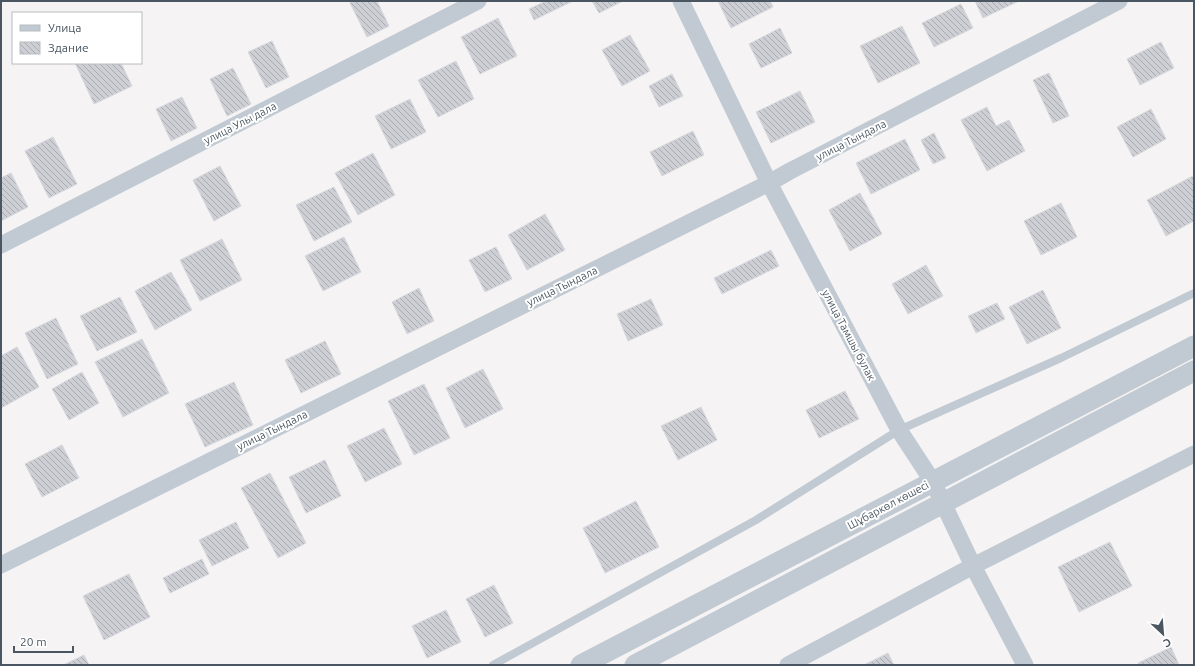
<svg xmlns="http://www.w3.org/2000/svg" width="1195" height="666" font-family="Ubuntu,sans-serif">
<style>
.building{fill:url(#building-back-hatch);stroke:#d7d9de}
.lines{fill:none;stroke-linecap:round;stroke-linejoin:round}
.service{stroke:#c1cad2;stroke-width:8}
.minor{stroke:#c1cad2;stroke-width:17}
.tertiary{stroke:#c1cad2;stroke-width:21}
.labels{text-anchor:middle;dominant-baseline:central;stroke-width:4;stroke-linejoin:round;paint-order:stroke}
.street-label{font-size:11px;fill:#4a5661;stroke:#fff}
</style>
<defs>
<pattern id="building-back-hatch" width="6" height="6" patternUnits="userSpaceOnUse"><rect width="6" height="6" fill="#cdcfd5"/><path d="M-1 5l2 2M0 0l6 6M5-1l2 2" fill="none" stroke="#a8abb0"/></pattern>
</defs>
<rect width="100%" height="100%" fill="#f5f3f3"/>
<path class="building" d="M354,1h23l12,25 -22,11 -17,-34z
M546,1h27l-39,19 -5,-11z
M592,1h31l-24,12z
M718,1h52l3,6 -42,21z
M975,1h44l-36,17z
M961,4l12,24 -39,19 -12,-24z
M498,18l19,38 -37,18 -19,-37z
M902,26l18,37 -42,20 -18,-37z
M780,28l12,25 -31,15 -12,-24z
M630,35l20,36 -28,15 -20,-36z
M272,41l17,36 -23,11 -18,-36z
M1161,42l13,26 -34,17 -13,-26z
M456,61l18,38 -36,18 -20,-37z
M75,63h46l11,23 -38,18z
M233,68l18,36 -24,12 -17,-37z
M1049,73l20,43 -16,7 -20,-43z
M672,74l11,22 -24,11 -10,-21z
M800,91l15,31 -44,21 -15,-31z
M182,97l15,31 -26,13 -15,-32z
M410,99l16,33 -35,17 -16,-33z
M987,107l9,19 13,-6 16,31 -38,20 -26,-51z
M1151,109l15,30 -33,18 -16,-30z
M693,131l11,24 -42,21 -12,-24z
M934,133l12,25 -13,6 -12,-24z
M53,137l24,47 -28,14 -24,-47z
M905,139l15,31 -49,24 -15,-31z
M373,153l22,42 -37,20 -23,-42z
M220,166l21,40 -27,15 -21,-41z
M11,173l17,34 -27,14v-43z
M1193,176l1,2v43l-28,15 -19,-36z
M334,187l18,35 -38,19 -18,-36z
M860,193l22,41 -32,17 -21,-41z
M1061,203l16,34 -36,18 -17,-34z
M545,214l20,36 -38,20 -19,-35z
M344,237l17,35 -38,19 -18,-35z
M222,239l20,41 -42,21 -20,-41z
M496,247l16,32 -27,13 -16,-32z
M771,250l8,16 -57,28 -8,-16z
M926,265l17,31 -35,18 -16,-30z
M171,272l21,38 -37,20 -20,-39z
M419,288l15,33 -27,13 -15,-32z
M1043,290l18,38 -34,16 -18,-37z
M120,297l17,35 -40,19 -17,-35z
M651,299l12,26 -35,16 -11,-27z
M997,303l8,16 -29,14 -8,-17z
M56,318l22,46 -31,15 -22,-46z
M142,339l27,54 -46,24 -28,-55z
M325,341l16,33 -40,19 -16,-33z
M17,347l22,40 -38,21v-52z
M483,369l20,40 -38,19 -19,-40z
M82,372l17,31 -30,17 -17,-31z
M234,382l19,43 -48,22 -20,-43z
M424,384l26,54 -36,17 -26,-54z
M845,391l14,28 -40,19 -13,-28z
M701,407l16,33 -39,20 -17,-34z
M384,428l18,36 -37,18 -18,-36z
M62,445l17,33 -37,19 -17,-33z
M325,460l16,36 -35,17 -17,-36z
M270,473l36,70 -28,15 -37,-70z
M636,501l23,46 -54,26 -22,-45z
M236,522l13,26 -37,18 -13,-26z
M1110,542l22,44 -53,26 -21,-45z
M202,559l7,15 -39,19 -7,-15z
M129,574l21,43 -46,23 -21,-44z
M494,585l19,38 -28,14 -19,-38z
M446,610l15,32 -34,16 -15,-32z
M1171,647l8,18h-40l-1,-2z
M888,653l6,12h-30z
M84,655l5,10h-26z"/>
<g class="lines">
<path class="service" d="M493,665l263,-145 143,-90 162,-72 133,-65"/>
<path class="minor" d="M681,1l88,182 130,247 34,52 40,84 52,99
M1,245l477,-244
M1,565l768,-382 21,-12 329,-170
M788,665l185,-99 221,-112"/>
<path class="tertiary" d="M581,665l613,-319
M635,665l559,-294"/>
</g>
<g class="labels">
<g class="street-label">
<text transform="translate(240 123) rotate(-27)">улица Улы дала</text>
<text transform="translate(851 140) rotate(-27)">улица Тындала</text>
<text transform="translate(562 286) rotate(-26)">улица Тындала</text>
<text transform="translate(849 335) rotate(62)">улица Тамшы булак</text>
<text transform="translate(272 430) rotate(-26)">улица Тындала</text>
<text transform="translate(888 505) rotate(-28)">Шұбаркөл көшесі</text>
</g>
</g>
<rect width="1195" height="666" fill="none" stroke="#4a5661" stroke-width="4"/>
<rect x="12" y="12" width="130" height="52" fill="#ffffff" stroke="#b7bbc0"/>
<rect x="20" y="25" width="20" height="6" fill="#c1cad2" stroke="#b7bbc0"/>
<text x="48" y="32" font-size="12" fill="#4a5661">Улица</text>
<rect x="20" y="42" width="20" height="12" fill="url(#building-back-hatch)" stroke="#b7bbc0"/>
<text x="48" y="52" font-size="12" fill="#4a5661">Здание</text>
<g transform="translate(1163 634) rotate(154)" stroke="#ffffff" stroke-width="3" paint-order="stroke">
<path d="M0-3L7 15L0 10L-7 15Z" fill="#4a5661"/>
<text y="-6" font-size="11" font-weight="bold" text-anchor="middle" fill="#4a5661">С</text>
</g>
<path d="M14 646v6h59v-6" fill="none" stroke="#4a5661" stroke-width="2"/>
<text x="20" y="646" font-size="12" fill="#4a5661" stroke="#ffffff" stroke-width="3" paint-order="stroke">20 m</text>
</svg>
